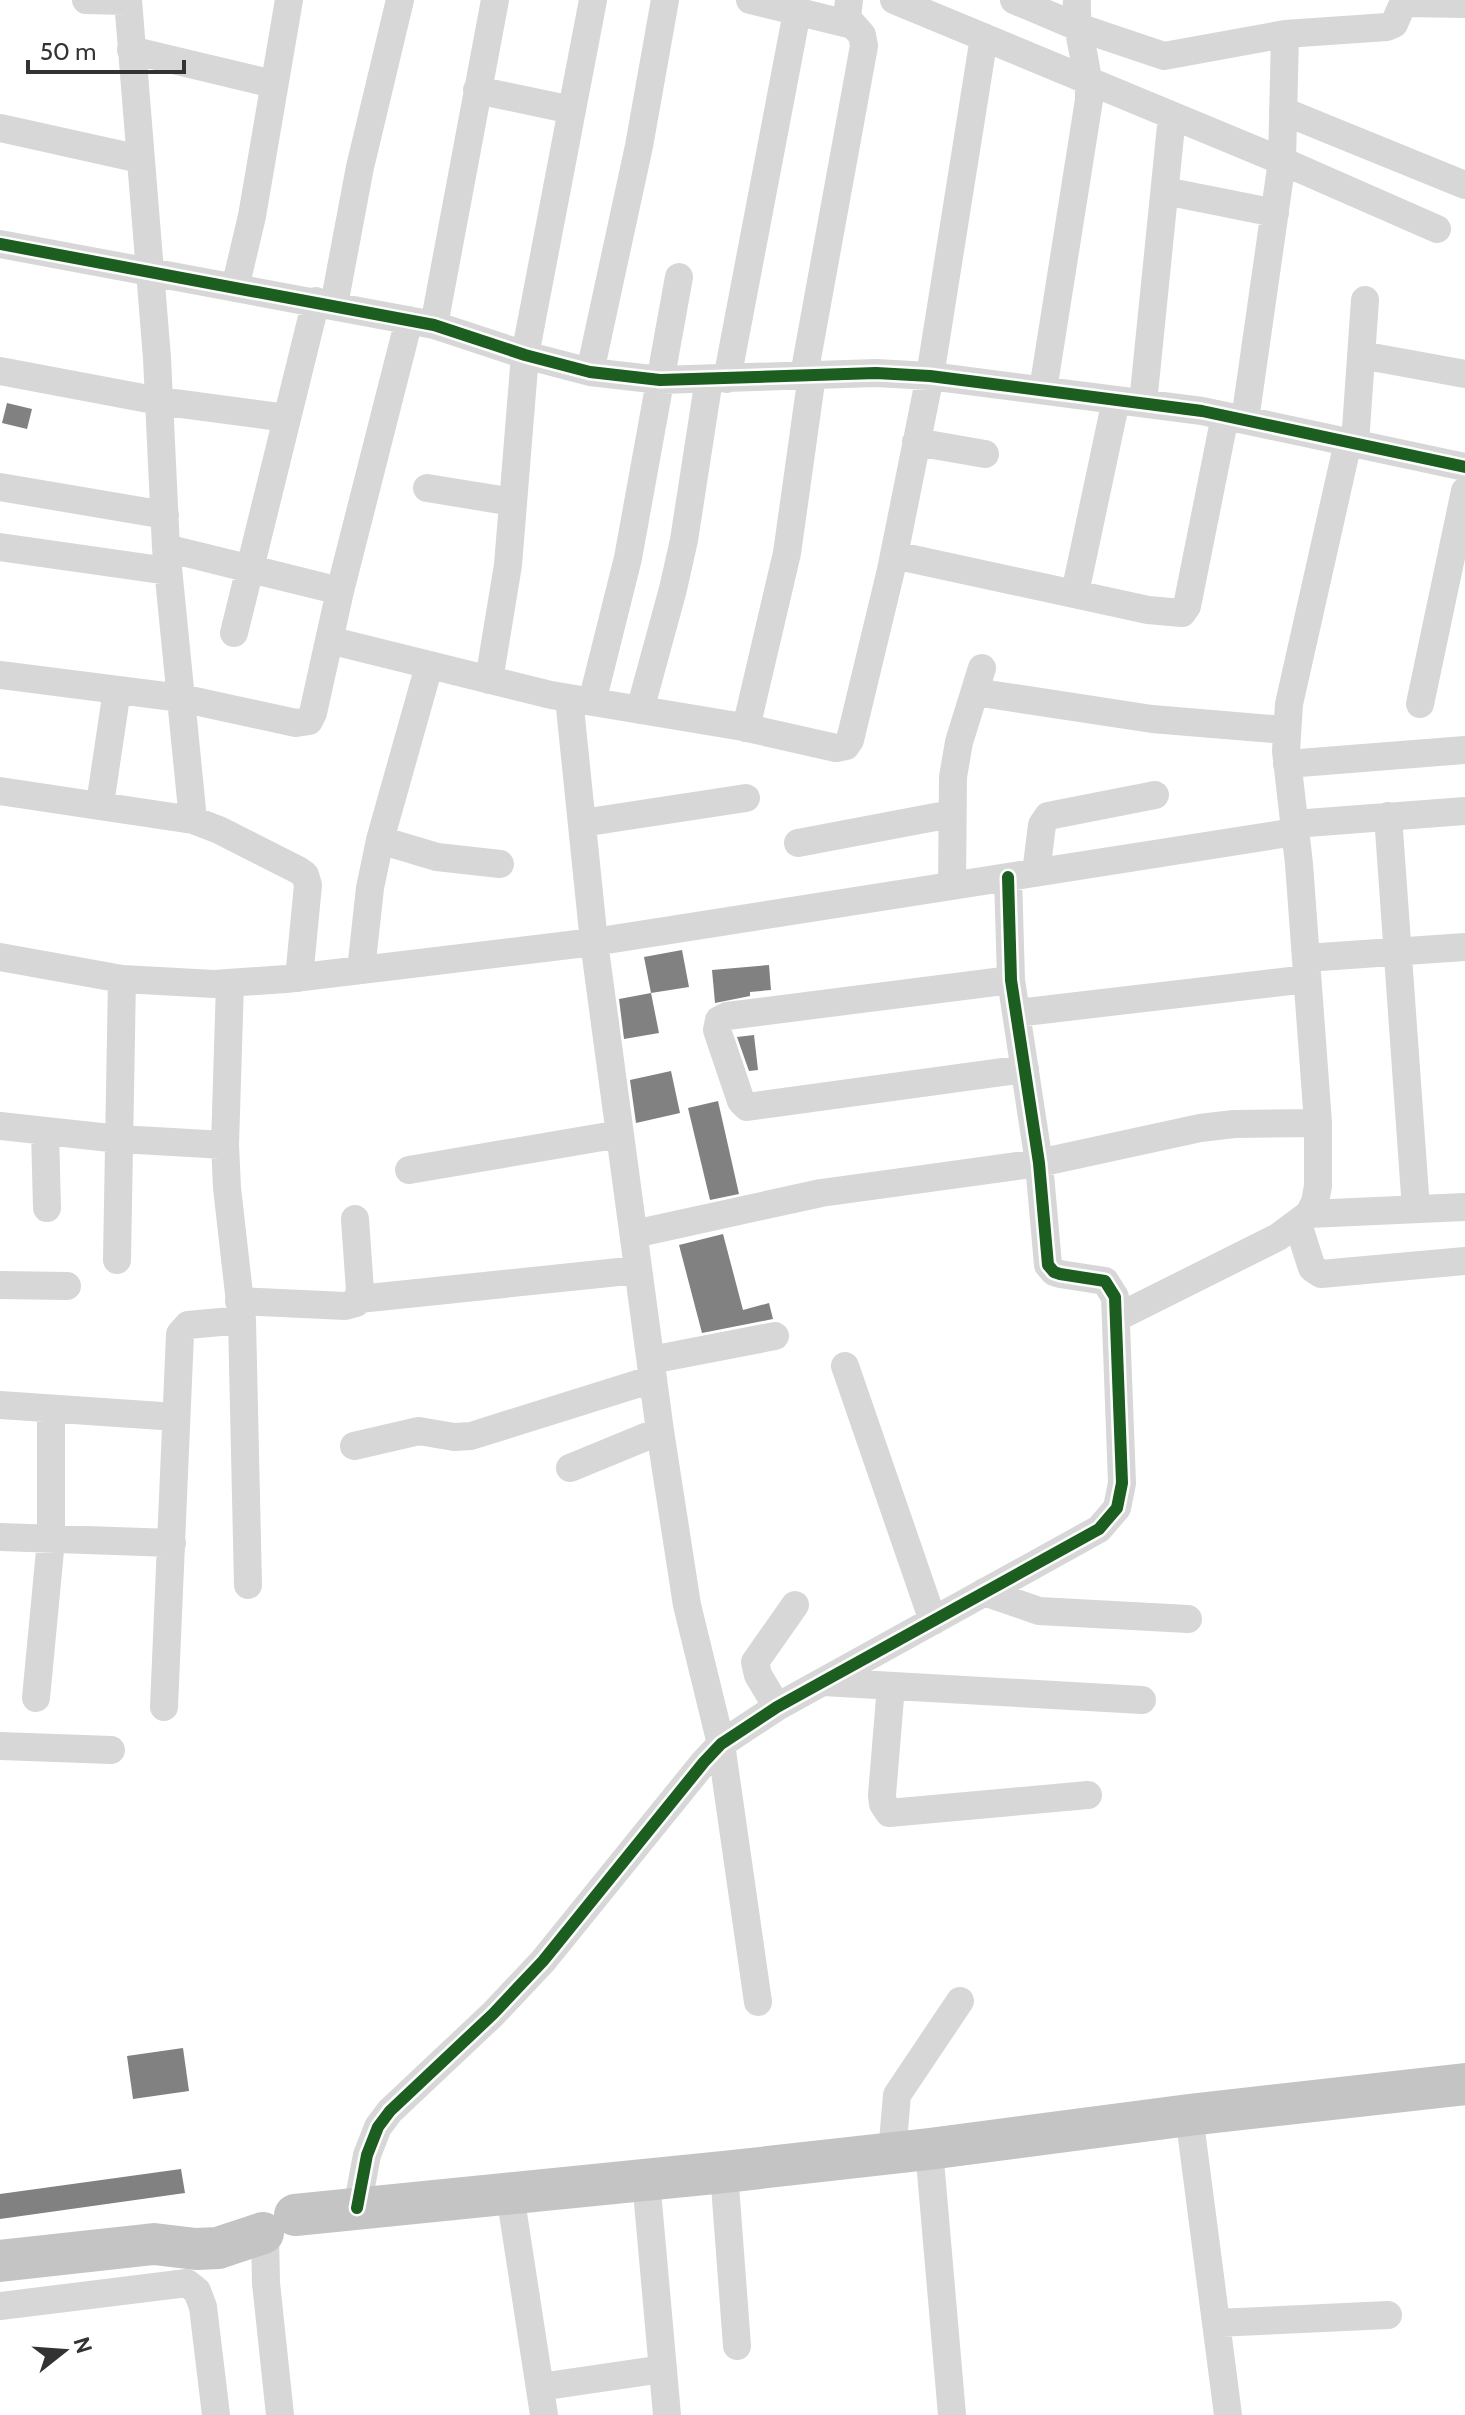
<svg xmlns="http://www.w3.org/2000/svg" width="1465" height="2415" font-family="Cabin,sans-serif">
<style>
.building{fill:#818181}
.lines{fill:none;stroke-linecap:round;stroke-linejoin:round}
.minor{stroke:#d7d7d7;stroke-width:28}
.highway{stroke:#c4c4c4;stroke-width:42}
.cycleway-casing{stroke:#fff;stroke-width:17}
.cycleway{stroke:#1b5e20;stroke-width:12}
</style>
<rect width="100%" height="100%" fill="#fff"/>
<path class="building" d="M7,403l25,6 -5,20 -25,-6z
M682,950l7,37 -38,6 -7,-36z
M769,965l2,25 -21,2v4l-35,7 -3,-33z
M651,993l8,40 -35,6 -5,-40z
M754,1035l4,35 -9,1 -12,-34z
M671,1071l9,42 -44,10 -6,-43z
M718,1101l21,93 -29,6 -22,-92z
M723,1234l20,76 26,-7 4,16 -71,14 -23,-88z
M183,2048l6,43 -56,8 -6,-43z
M181,2169l4,24 -185,26v-25z"/>
<g class="lines">
<path class="minor" d="M86,0l42,1
M128,0l29,358 9,190 27,272
M750,0l102,25
M894,0l388,161 155,68
M1014,0l64,27 86,29 121,-22 102,-7 7,-3 7,-16 5,-5 59,1
M131,50l142,34
M477,90l95,20
M1283,111l182,74
M0,128l140,31
M1165,191l110,22
M0,244l434,81 91,30 65,17 70,8 216,-7 54,3 272,35 263,56
M235,288l17,-72 37,-216
M334,305l26,-138 40,-167
M434,325l61,-325
M1361,355l104,19
M0,371l159,30 128,17
M590,372l49,-226 26,-146
M804,375l60,-329 -2,-11 -15,-17 2,-18
M727,379l70,-367
M1043,390l46,-290c1,-34 -14,-66 -12,-100
M1143,403l29,-287
M1245,420l37,-259 3,-127
M916,442l69,12
M1355,443l10,-143
M0,487l165,28
M427,488l86,14
M0,547l168,24
M166,548l174,43
M894,555l254,55 34,3 5,-7 38,-190
M1075,593l41,-193
M234,633l82,-332
M329,640l222,55 192,32 93,21 10,-2 4,-6 41,-170 39,-194 54,-339
M0,675l181,23 115,25 13,-2 4,-8 27,-122 69,-271
M489,680l19,-115 17,-210 68,-355
M975,692l177,27 133,11
M569,698l25,244 66,489 27,174 34,139 37,258
M592,702l36,-144 51,-281
M1420,704l45,-213
M640,710l33,-121 11,-49 25,-161
M746,728l41,-175 25,-178
M1287,764l178,-14
M0,791l193,29 26,10 79,40 7,5 3,10 -9,93
M100,804l17,-114
M1388,816l28,393
M582,823l164,-25
M1294,824l171,-13
M380,840l57,17 63,7
M798,843l153,-29
M1036,873l6,-48 6,-9 107,-21
M952,886l1,-109 6,-35 23,-74
M0,957l122,22 92,5 72,-5 308,-37 701,-110
M1306,958l159,-11
M361,970l9,-82 10,-48 49,-174
M1011,980l-284,36 -8,4 -2,10 24,71 6,6 278,-38
M230,983l-5,162 2,43 15,132 6,265
M1016,1013l291,-34
M0,1126l119,13 106,6
M45,1131l2,77
M409,1170l211,-36
M1309,1214l156,-7
M1298,1224l14,44 9,6 144,-13
M634,1234l187,-41 218,-30 161,-35 34,-4 84,-1
M117,1260l5,-281
M0,1285l67,1
M359,1299l279,-29
M239,1301l106,5 11,-3 4,-12 -5,-72
M1116,1318l162,-81 31,-23 6,-12 3,-16v-63l-19,-259 -13,-113 3,-47 59,-262
M651,1360l124,-24
M845,1366l88,255
M0,1405l176,12
M354,1446l65,-15 35,6 17,-1 182,-57
M570,1468l90,-37
M0,1537l172,6
M984,1592l55,19 149,8
M823,1682l319,18
M891,1686l-9,109 1,9 6,9 199,-18
M36,1698l15,-158v-130
M164,1707l16,-373 8,-9 54,-5
M777,1707l-19,-32 -3,-13 40,-57
M0,1746l111,4
M1189,2115l39,300
M929,2149l23,266
M892,2153l5,-58 63,-94
M724,2172l13,174
M646,2180l21,235
M510,2194l34,221
M357,2208l10,-53 11,-28 12,-16 103,-97 50,-53 161,-199 17,-18 56,-37 322,-178 18,-21 5,-25 -7,-186 -10,-16 -45,-7 -6,-2 -6,-7 -9,-102 -28,-183 -3,-103
M265,2236l1,47 14,132
M0,2306l187,-23 10,8 6,16 13,108
M1216,2323l172,-8
M540,2387l123,-18"/>
<path class="highway" d="M295,2215l429,-43 205,-23 260,-34 276,-31
M0,2261l154,-17 42,5 22,-1 45,-15"/>
<defs>
<path id="cycleway" d="M0,244l434,81 91,30 65,17 70,8 216,-7 54,3 272,35 263,56
M357,2208l10,-53 11,-28 12,-16 103,-97 50,-53 161,-199 17,-18 56,-37 322,-178 18,-21 5,-25 -7,-186 -10,-16 -45,-7 -6,-2 -6,-7 -9,-102 -28,-183 -3,-103"/>
</defs>
<use href="#cycleway" class="cycleway-casing"/>
<use href="#cycleway" class="cycleway"/>
</g>
<g transform="translate(64 2351) rotate(73)" stroke="#ffffff" stroke-width="6" paint-order="stroke">
<path d="M0-6L14 30L0 20L-14 30Z" fill="#333333"/>
<text y="-12" font-size="22" font-weight="bold" text-anchor="middle" fill="#333333">N</text>
</g>
<path d="M28 60v12h156v-12" fill="none" stroke="#333333" stroke-width="4"/>
<text x="40" y="60" font-size="24" fill="#333333" stroke="#ffffff" stroke-width="6" paint-order="stroke">50 m</text>
</svg>
